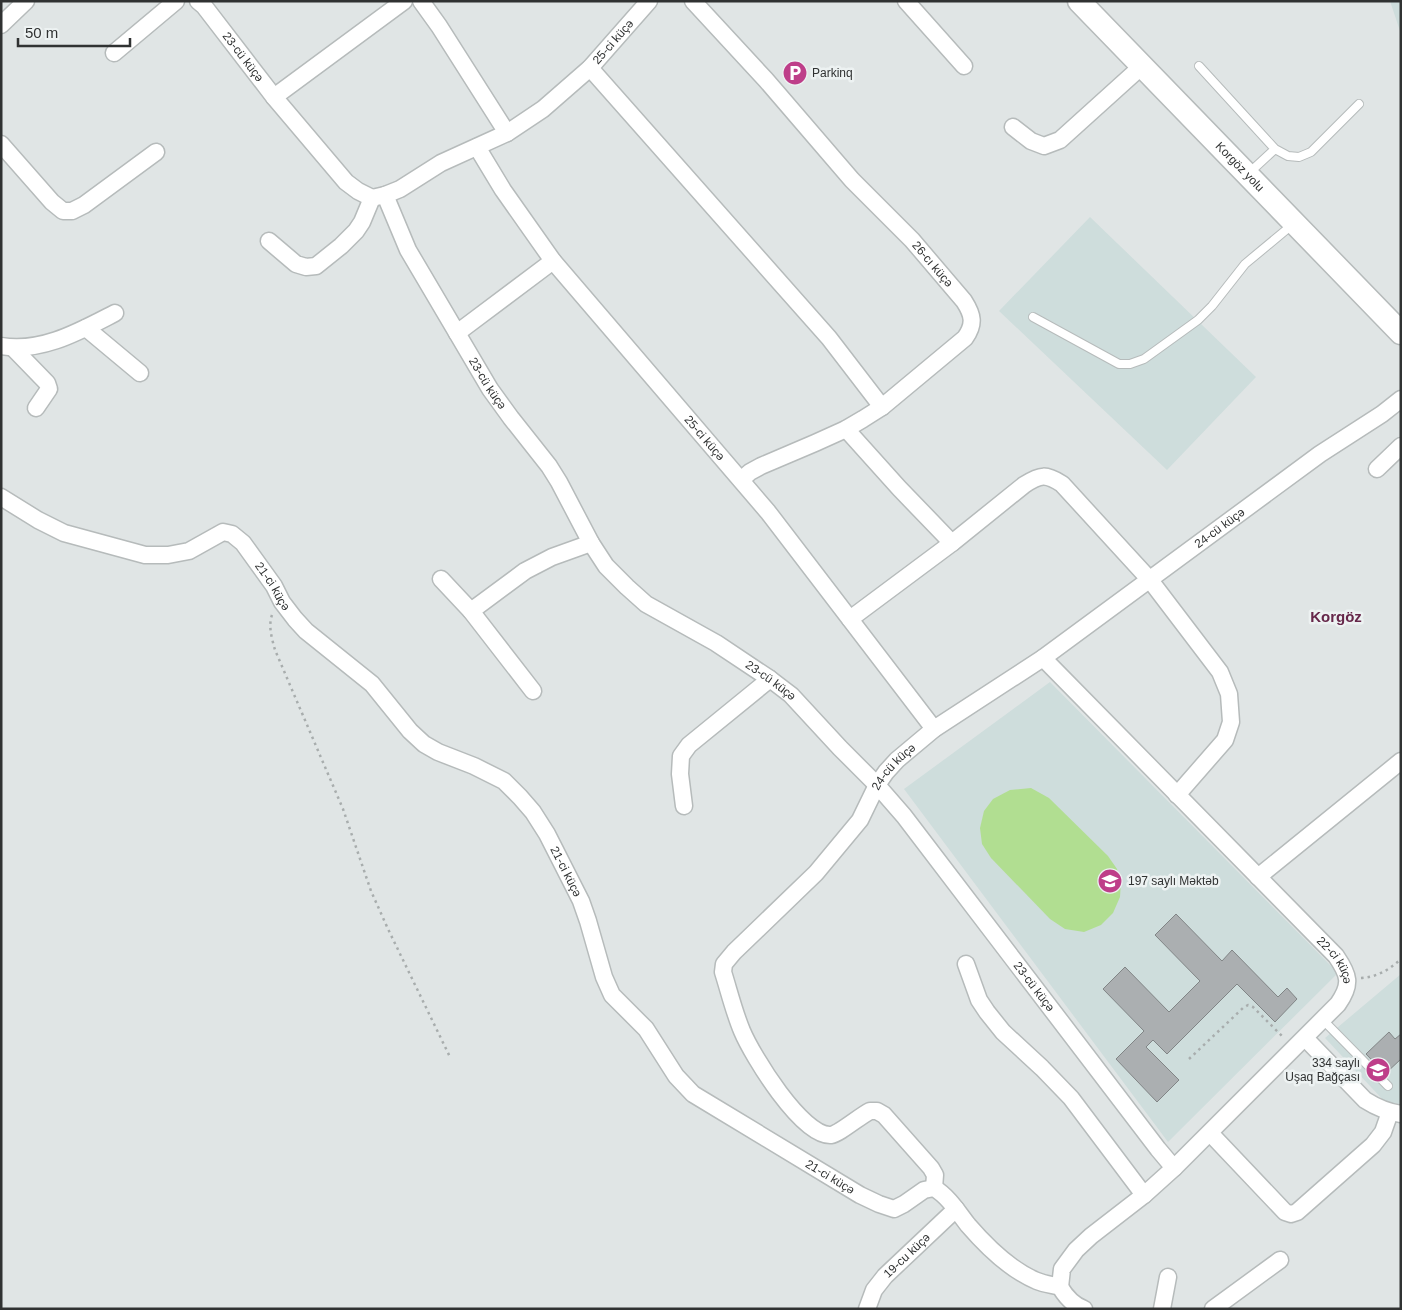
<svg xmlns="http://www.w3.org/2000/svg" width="1402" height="1310" font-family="Helvetica,sans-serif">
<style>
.built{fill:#cedddc}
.green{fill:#b1de91}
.building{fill:#abafb1;stroke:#818586}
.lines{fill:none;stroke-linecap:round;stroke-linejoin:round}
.service-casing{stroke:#b6bbbb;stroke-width:10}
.minor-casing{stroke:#b6bbbb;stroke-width:19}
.secondary-casing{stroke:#b6bbbb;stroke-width:25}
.path{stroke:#a8adad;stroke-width:2.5;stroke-dasharray:2.5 4;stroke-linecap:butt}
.service{stroke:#fff;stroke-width:8}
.minor{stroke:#fff;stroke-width:16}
.secondary{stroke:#fff;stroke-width:22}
.labels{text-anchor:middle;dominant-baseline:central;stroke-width:5;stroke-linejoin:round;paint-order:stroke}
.street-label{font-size:12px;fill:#303232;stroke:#edf2f2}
.poi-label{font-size:12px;fill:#303232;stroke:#edf2f2;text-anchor:start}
.quarter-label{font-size:15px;font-weight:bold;fill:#66274a;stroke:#edf2f2}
</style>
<rect width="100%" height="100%" fill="#e0e5e5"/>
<path class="built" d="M1390,1h11v33z
M1090,217l166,160 -89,93 -168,-159z
M1050,682l288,291 -170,169 -264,-353z
M1401,974v130l-16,-2 -60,-64z"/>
<path class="green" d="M1031,788l18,10 59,58 9,13 4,13 -1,15 -7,16 -12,12 -17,7 -19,-3 -15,-10 -59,-61 -9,-14 -2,-16 4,-17 9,-12 17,-9z"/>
<path class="building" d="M1176,914l46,47 10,-11 46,47 9,-9 10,11 -22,23 -38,-38 -70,70 -14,-14 -7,7 33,33 -22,22 -41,-43 28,-28 -41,-42 22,-22 44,45 31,-31 -45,-46z
M1389,1032l6,7 6,-5v25l-16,15 -19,-20z"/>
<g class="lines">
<defs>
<path id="service" d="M1199,66l76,83 13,7 11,1 12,-5 48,-48
M1249,173l26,-24
M1033,317l86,47h11l14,-5 54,-39 14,-14 33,-42 47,-39
M1323,1020l65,66"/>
<g id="minor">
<path id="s1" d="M198,1l6,5 70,91 72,85 12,9 14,7"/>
<path d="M421,1l18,25 68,107"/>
<path id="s2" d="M693,1l73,79 86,100 60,60 52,61c9,14 11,23 1,37l-83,69 -19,12 -17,10 -31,14 -54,23 -11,6 -9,8"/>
<path d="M906,1l58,65"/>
<path d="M1,25l25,-24"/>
<path d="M114,53l62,-52"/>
<path d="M590,68l239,270 53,69"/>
<path d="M274,97l130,-96"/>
<path d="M1013,127l18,14 13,5 16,-6 82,-74"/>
<path d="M1,144l51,58 11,9h9l12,-6 72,-53"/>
<path id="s3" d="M477,147l26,43 50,71 215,251 166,217"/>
<path id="s4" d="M385,195l23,55 49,83 33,56 21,29 38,48 10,16 32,61 15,23 21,21 19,17 70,39 54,36 21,16 49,53 37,37 27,31 254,333 16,19"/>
<path id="s5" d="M372,198l13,-3 15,-6 41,-26 66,-30 36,-24 47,-41 59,-67"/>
<path d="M269,241l27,23 10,3 10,-1 25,-20 15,-15 6,-9 10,-24"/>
<path d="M86,328l54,45"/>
<path d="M457,333l96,-72"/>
<path d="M1,346c41,7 79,-15 114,-33"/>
<path d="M14,349l33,34 2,6 -13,19"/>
<path d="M846,429l53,59 53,55"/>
<path d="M1377,469l24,-23"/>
<path id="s6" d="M1,497l37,23 26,13 81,22h23l21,-4 34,-19 9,2 11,9 31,43 8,16 13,17 11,12 66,53 38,47 14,13 14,8 36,14 30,15 16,16 13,15 14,22 34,67 7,20 16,56 8,18 34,34 30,47 17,18 167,101 19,9 15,5 10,-5 20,-14 10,-2c14,8 24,24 34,37 19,22 42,45 69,56 7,3 16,4 23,6 6,10 13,18 24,22"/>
<path d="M441,579l30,32 62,80"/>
<path d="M471,611l54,-40 27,-14 39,-14"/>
<path d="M850,619l102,-76 72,-58c17,-11 22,-11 38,-1l88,96 70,92 9,22 2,28 -6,18 -48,55"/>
<path id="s7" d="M1043,658l293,298c13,19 16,28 2,48l-164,164 -30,27 -53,41 -15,14 -14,19 -2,18"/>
<path d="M684,806l-4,-32 1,-18 8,-11 81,-66"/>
<path d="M1258,877l143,-116"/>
<path d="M966,964l13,36 8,12 16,20 39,36 29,30 73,97"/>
<path d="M1305,1038l60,62c11,7 22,12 36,14"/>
<path d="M1210,1133l75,79 6,2 6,-2 76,-67 10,-13 7,-20"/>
<path id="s8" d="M934,1188l1,-13 -4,-7 -47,-53 -7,-4h-7c-10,5 -31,23 -39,24 -29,2 -79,-80 -89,-104 -8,-19 -13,-40 -19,-59l1,-8 10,-12 82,-79 44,-53 17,-35 9,-13 11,-12 37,-31 109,-71 277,-204 62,-40 19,-15"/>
<path id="s9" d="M867,1309l7,-19 11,-14 71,-67"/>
<path d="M1162,1309l6,-32"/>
<path d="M1213,1309l67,-49"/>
</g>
<g id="secondary">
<path id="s10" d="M1079,1l322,332"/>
</g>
</defs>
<use href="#service" class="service-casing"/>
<use href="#minor" class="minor-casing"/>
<use href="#secondary" class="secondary-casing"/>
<path class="path" d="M272,615c-4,11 0,24 3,35l68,159 28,82 17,38 62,128
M1361,978c16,-1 28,-8 40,-19
M1189,1059l54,-51 5,-3 5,2 31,31"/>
<use href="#service" class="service"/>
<use href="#minor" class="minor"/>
<use href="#secondary" class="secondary"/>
</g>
<defs>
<symbol id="parking-disc" viewBox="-11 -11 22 22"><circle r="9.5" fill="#be3e89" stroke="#edf2f2"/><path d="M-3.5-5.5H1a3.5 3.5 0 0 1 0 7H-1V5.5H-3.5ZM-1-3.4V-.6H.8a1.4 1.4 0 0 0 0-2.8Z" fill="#fff"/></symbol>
<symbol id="school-disc" viewBox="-11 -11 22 22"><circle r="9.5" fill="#be3e89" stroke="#edf2f2"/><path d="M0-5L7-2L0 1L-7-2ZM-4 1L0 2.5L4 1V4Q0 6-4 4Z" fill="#fff"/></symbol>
</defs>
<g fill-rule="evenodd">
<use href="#parking-disc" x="781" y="59" width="28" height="28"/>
<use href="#school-disc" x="1096" y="867" width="28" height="28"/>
<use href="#school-disc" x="1364" y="1056" width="28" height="28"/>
</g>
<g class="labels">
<g class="street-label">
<text stroke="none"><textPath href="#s5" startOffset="291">25-ci küçə</textPath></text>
<text stroke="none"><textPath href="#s1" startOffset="72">23-cü küçə</textPath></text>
<text stroke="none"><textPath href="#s10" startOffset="231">Korgöz yolu</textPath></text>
<text stroke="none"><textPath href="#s2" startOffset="356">26-cı küçə</textPath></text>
<text stroke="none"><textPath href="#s4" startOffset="215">23-cü küçə</textPath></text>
<text stroke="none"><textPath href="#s3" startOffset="370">25-ci küçə</textPath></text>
<text stroke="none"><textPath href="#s8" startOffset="1031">24-cü küçə</textPath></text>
<text stroke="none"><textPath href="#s6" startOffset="316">21-ci küçə</textPath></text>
<text stroke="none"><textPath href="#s4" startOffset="635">23-cü küçə</textPath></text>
<text stroke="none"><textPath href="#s8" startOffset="626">24-cü küçə</textPath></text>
<text stroke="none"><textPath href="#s6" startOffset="735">21-ci küçə</textPath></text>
<text stroke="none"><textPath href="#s7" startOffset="421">22-ci küçə</textPath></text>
<text stroke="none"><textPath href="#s4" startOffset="1040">23-cü küçə</textPath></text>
<text stroke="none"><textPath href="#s6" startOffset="1156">21-ci küçə</textPath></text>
<text stroke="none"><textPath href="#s9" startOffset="68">19-cu küçə</textPath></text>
</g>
<g class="poi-label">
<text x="812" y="73">Parkinq</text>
<text x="1128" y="881">197 saylı Məktəb</text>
<text x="1360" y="1063" text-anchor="end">334 saylı<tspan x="1360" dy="14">Uşaq Bağçası</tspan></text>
</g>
<g class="quarter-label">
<text x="1336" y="616">Korgöz</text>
</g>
</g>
<rect width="1402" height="1310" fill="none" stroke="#303232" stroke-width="5"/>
<path d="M18 38v8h112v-8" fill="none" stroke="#303232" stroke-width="2.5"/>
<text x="25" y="38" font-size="15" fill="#303232" stroke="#edf2f2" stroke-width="4" paint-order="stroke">50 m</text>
</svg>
